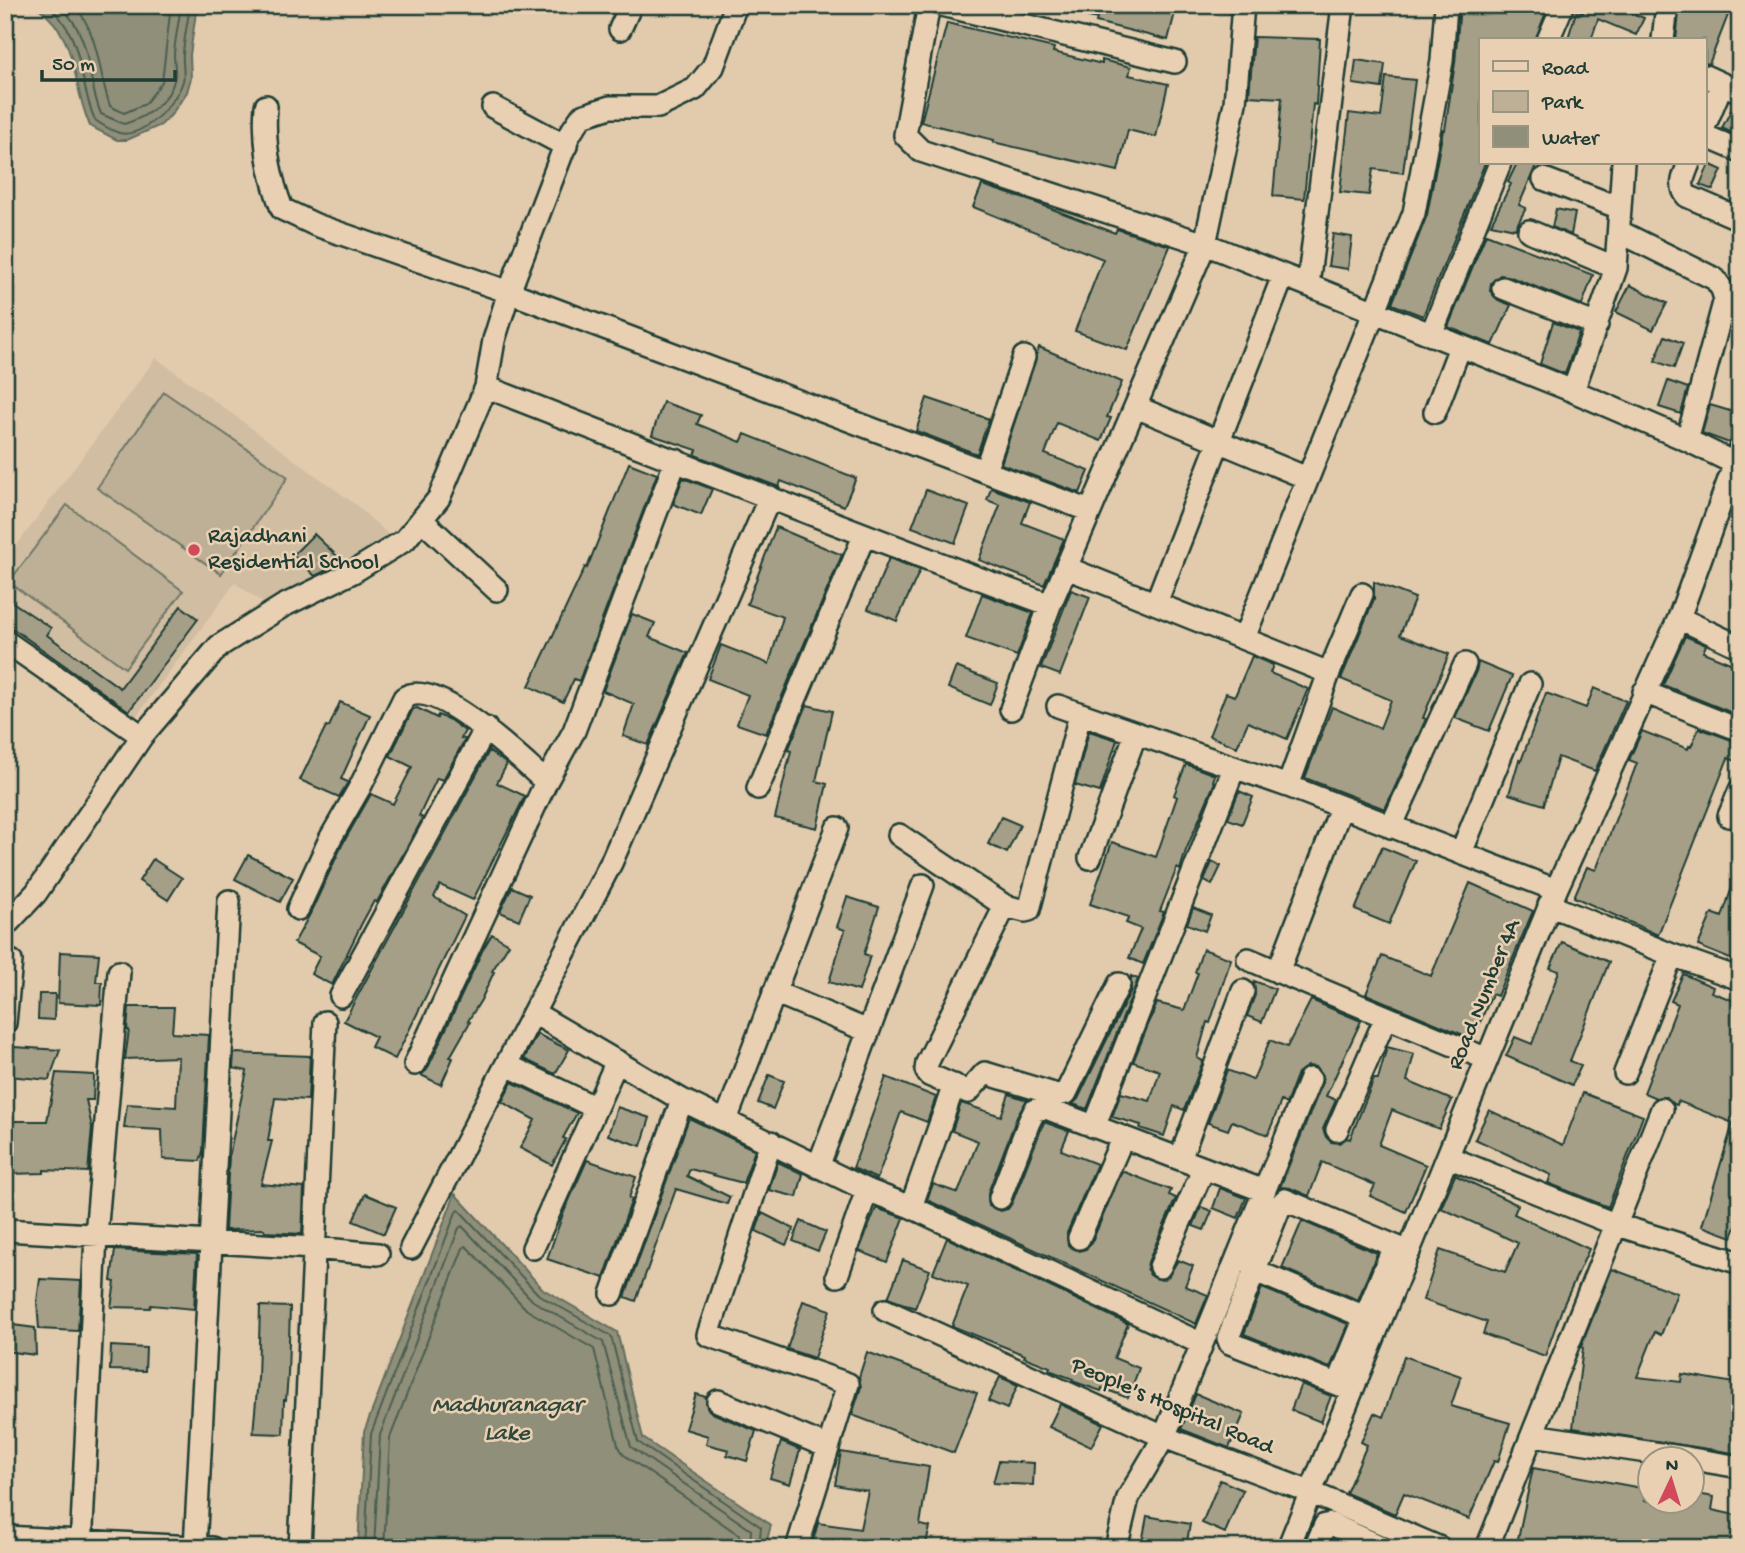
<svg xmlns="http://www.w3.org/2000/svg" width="1745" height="1553" font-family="'Gochi Hand',sans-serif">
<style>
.built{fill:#d0bda2}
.green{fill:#beb097;stroke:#6e7666;stroke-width:2}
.water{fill:#8f8f7a;stroke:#626e5e;stroke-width:2}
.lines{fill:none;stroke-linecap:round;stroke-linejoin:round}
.shore{stroke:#4c5e50;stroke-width:2}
.building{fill:#a59f88;stroke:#1f3d34;stroke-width:2}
.minor-casing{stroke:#1f3d34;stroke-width:26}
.minor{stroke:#ead0b2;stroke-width:21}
.poi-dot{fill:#d1495b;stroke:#ead0b2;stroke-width:2.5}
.labels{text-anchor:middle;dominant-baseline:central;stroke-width:5;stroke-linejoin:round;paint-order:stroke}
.poi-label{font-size:23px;fill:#1f3d34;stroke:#ead0b2;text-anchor:start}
.street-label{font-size:23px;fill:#1f3d34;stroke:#ead0b2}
.water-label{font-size:24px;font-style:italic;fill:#30493e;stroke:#ead0b2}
</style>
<rect width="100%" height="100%" fill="#e2caad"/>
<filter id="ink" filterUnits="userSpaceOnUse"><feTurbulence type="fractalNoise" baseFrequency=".0143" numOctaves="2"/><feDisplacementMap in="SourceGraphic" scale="14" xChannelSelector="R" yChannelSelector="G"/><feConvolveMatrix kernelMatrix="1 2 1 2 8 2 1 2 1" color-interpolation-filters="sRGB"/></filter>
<g filter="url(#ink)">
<path class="built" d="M156,358l200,147 38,35 -121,70 -38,-27 -103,139 -127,-93v-68z"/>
<path class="green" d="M164,392l124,85 -67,97 -124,-86z
M67,505l116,86 -58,77 -116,-86z"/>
<path class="water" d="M35,5h162l-7,50 1,23 -4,14 -16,23 -10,10 -34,15h-10l-27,-14c-21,-48 -8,-85 -55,-121z
M455,1194l88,95 74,43 26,106 128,87 -6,23h-407l6,-116z"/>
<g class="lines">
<path class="shore" d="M47,5c39,31 30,75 48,115 7,5 16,10 24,13 24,6 58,-31 64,-52 2,-9 -1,-18 0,-27 1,-16 5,-33 7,-49
M60,5c36,38 24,68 41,109l23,10c23,-7 46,-22 51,-47 1,-7 -1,-15 -1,-22 1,-17 5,-33 7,-50
M75,5c26,35 22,63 35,101l14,7 21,-9 17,-22 9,-77
M365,1548l6,-114 85,-222 3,-2 80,85 72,41 27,106 123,85 -2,21
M374,1548l6,-113 79,-207 3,-2 71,75 70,41 28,105 120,83 -1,18
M384,1548l6,-110 73,-190 3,-2 61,64 67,39 24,96 6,10 115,80 1,13"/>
</g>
<path class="building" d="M1066,5h111l-9,35 -72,-18 1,-3 -32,-8z
M1460,5h89l-14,35h-54v123h4l-62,153 -31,-12 35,-89 16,-85h2l10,-67z
M1576,5h38l30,13 -8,17 -38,-16 -7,21h-15l-8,-2 8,-26 6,2 1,-2 -8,-3z
M1680,5h21l27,10 -19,49 -4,-1v-23h-29z
M947,23l107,25 -1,4 49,12v-4l29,7 -2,8 39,9 -12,53 -28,-7 -10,41 -125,-29 1,-2 -73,-18z
M1254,37l66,2 -4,66 -3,-1 -9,95 -31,-3 9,-98 -33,-2z
M1356,60l29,4 -3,24 -29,-4z
M1386,77l29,3 -12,93 -30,-4 -4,26 -29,-3 9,-79 32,4z
M1734,104l6,1v32l-18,-9z
M1517,163h20l-18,42 7,3 -11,21 -24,-5 20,-40 -3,-2z
M1709,164l13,6 -9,20 -13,-5z
M982,185l52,17 81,31 2,-4 53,17 -43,104 -52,-19 28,-72 -130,-52z
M1556,209l19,4 -4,22 -19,-8z
M1333,234l19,3 -4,32 -20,-3z
M1486,234l107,41 -11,30 -74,-29 -8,-1 -9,8 -1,8 8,9 13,5 -18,40 -45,-18z
M1630,285l37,18 -14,27 -37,-18z
M1553,322l26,10 -14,42 -25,-10z
M1665,336l18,7 -9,25 -19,-7z
M1039,347l83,35 -15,35 4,1 -10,23 -44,-18 -12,31 44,17 -9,22 -79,-29z
M1668,381l20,7 -7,26 -22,-7z
M927,398l62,21 -12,35 -61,-23z
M663,402l38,13 -4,9 44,18 4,-8 111,44 -12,28 -63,-25 -2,6 -84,-32 2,-5 -45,-15z
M1710,405l30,9 -7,24 -4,5 -27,-10z
M629,463l28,11 -78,207 -5,-2 -11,23 -34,-16 56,-119 2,1z
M683,478l29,11 -11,26 -28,-11z
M991,488l39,14 -8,21 42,16 -20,46 -65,-25 21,-55 -13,-5z
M926,490l43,16 -14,37 -43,-16z
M776,527l66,28 -76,179 -29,-10 11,-29 -40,-16 13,-34 48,19 14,-47 -36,-13z
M314,534l24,23 -13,14 -10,5 -22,-21z
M889,558l31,12 -23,51 -29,-12z
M1374,582l41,16 -15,37 49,19 -26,64 3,1 -41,90 -80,-31 27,-71 48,21 11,-28 -50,-21 33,-80z
M1071,590l19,7 -30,78 -19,-7z
M982,594l51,19 -16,43 -51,-18z
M5,597l46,31 -4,7 73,53 61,-82 17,13 -69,92 -124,-88z
M632,614l23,9 -6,14 39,16 -40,92 -25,-9 11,-32 -31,-13z
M1685,636l21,9 -3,7 37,15v49l-77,-31z
M1252,656l21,9 -3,8 38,16 -21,50 -39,-17 -11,25 -28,-11 17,-43 9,3z
M1478,662l34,14 -23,55 -34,-13 22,-49z
M956,667l42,16 -8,22 -42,-17z
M1594,688l32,13 -31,70 -37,-14 -14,48 -35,-11 10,-34 2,1 25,-68 40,15z
M340,702l30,13 -29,64 7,3 -9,15 -39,-17 26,-54 3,1z
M807,705l25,6 -16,70 11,3 -10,44 -42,-10 16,-67 -3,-1z
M417,708l20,10 1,-3 12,5 15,11 -4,7 4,1 -22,41 -6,-2 -18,38 4,2 -46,84 -3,-1 -13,24 -29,60 -21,-11 9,-18 -26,-13 16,-29 32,-69 29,-51 22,10 19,-37 -22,-11 23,-47z
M1699,728l41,15v8l-4,10 -8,-3 -70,177 -84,-38 13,-30 9,3 41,-107 -8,-3 13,-29 46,18 1,-3 2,1z
M1089,731l28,9 -17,52 -25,-7z
M489,751l18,13 -10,19 28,13 -52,104 -33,-15 -6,12 31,19 -70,143 -24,-12 5,-10 -32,-16z
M1186,764l29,11 -2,6 2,1 -29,68 -6,20 -3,-2 -17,43 4,1 -21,52 -14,-6 12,-29 -15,-6 3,-6 -39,-13 22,-62 44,15 21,-60 -3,-2z
M1239,791l14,6 -11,27 -14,-5z
M1001,817l19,8 -13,28 -19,-9z
M1382,847l34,14 -27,63 -34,-14z
M248,855l45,23 -13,24 -45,-23z
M153,859l29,19 -14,22 -29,-19z
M1212,862l9,4 -9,19 -8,-4z
M1737,872l3,1v90l-42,-17 14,-33 10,4z
M1470,883l63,28 -36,85 -5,-2 -19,45 -107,-45 16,-38 49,20z
M512,887l18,8 -11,25 -19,-8z
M847,897l32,10 -15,47 6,2 -11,35 -30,-9 16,-52 -8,-3z
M1193,908l18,7 -6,16 -18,-7z
M492,934l17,10 -17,27 2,1 -13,28 -13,21 2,1 -20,35 3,1 -12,27 -20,-10 6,-5 56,-121z
M1562,942l47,20 -39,99 11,5 -9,19 -66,-29 9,-19 17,7 27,-73 -9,-3z
M1203,949l28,10 -21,64 -3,-1 -10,36 6,3 -19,49 -10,-4 -10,30 -24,-8 1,-3 -29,-8 9,-24 29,8 10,-30 -27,-9 24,-59 27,7 14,-37 -3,-1z
M60,952l39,2 -3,28h6l-1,23 -43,-2z
M1683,974l30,13 -2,5 29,11v213l-8,21 -30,-11 31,-103 -55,-22 -1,4 -3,-1 -8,-7 -10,1 -12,-5 34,-89 -7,-3z
M1131,976l7,3 -51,130 -14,-5 5,-5 53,-109z
M1254,981l21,8 -13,33 -15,-6 8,-21z
M39,994h16l-1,26 -16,-1z
M1311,1000l50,21 -35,75 10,4 -13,29 3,8 5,5 8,1 8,-5 3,1 24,-60h4l9,-32 27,7 -7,27 45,19 -13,29 -47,-19 -13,35 47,20 -20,47 -36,-16 5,-11 -53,-23 -13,34 -19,-8 -10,-1 42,-103 1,-7 -7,-10 -8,-1 -10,7 -12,31 -5,-3 -13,34 -36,-14 -4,9 -20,-7 19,-53 26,10 17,-40 17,7z
M129,1007h45l-2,26 37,2 -6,116 -3,10 -37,-2 -1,-29 -38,-2 3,-24 49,3 2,-50 -53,2 4,-29h-2z
M537,1034l32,16 -14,24 -31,-15z
M14,1047l46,3 -11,30 -40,-4z
M234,1053l76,3 -2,44 -33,-2 -7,43h4l-11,43 43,4 -2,46 -37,-2 -1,-3 -39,1 4,-74 18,-85 -14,-3z
M56,1073l38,2 -1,25h-7l6,27 -4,45 -44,-2v3l-35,1 -2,-23 2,-30h38z
M769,1075l15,6 -11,28 -15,-6z
M886,1077l50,20 -9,25 -26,-10 -24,67 -24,-11z
M512,1082l65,31 -14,25 3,1 -14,26 -32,-17 15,-28 -33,-18z
M1583,1093l60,23 -35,91 -60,-24 3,-8 -76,-36 14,-29 74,35z
M1009,1094l18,6 -10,17 -29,76 1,13 12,5 7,-2 4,-6 32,-81 25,9 -8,19 36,14 -30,69 1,12 12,6 6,-2 5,-5 31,-73 49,19 -2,5 7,3 -28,64 -1,7 3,6 11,5 7,-3 10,-17 15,6 -8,20 23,9 -12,29 -269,-124 6,-16 25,9 20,-52 -26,-10 9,-28 40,13z
M617,1107l33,11 -9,28 -33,-11z
M689,1118l66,32 -12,33 -53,-14 -3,7 43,21 -3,7 -51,-15 -40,112 -11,-4z
M587,1160l49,17 -7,21 3,1 -28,79 -57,-19 16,-45z
M778,1162l25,12 -6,23 -28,-7z
M1455,1175l63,30 -4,9 75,35 -26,57 -18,50 -62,-22 4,-12 -64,-22 17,-50 65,22 13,-29 -77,-35z
M1220,1188l26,10 -8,20 -25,-10z
M365,1194l31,13 -12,27 -31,-13z
M1201,1207l11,4 -8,19 -11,-4z
M876,1208l28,10 -17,44 -28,-11z
M762,1213l32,16 -8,16 -30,-14z
M801,1221l25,11 -8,19 -25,-10z
M1302,1221l75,32 -19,47 -76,-32z
M947,1238l181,86 -14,34 25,10 -11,30 -26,-10 -1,3 -29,-10 1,-2 -24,-9 1,-3 -26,-10 1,-2 -73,-29 16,-40 -35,-13z
M115,1250l82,4 -3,55 -43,-4 -1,3 -39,-1 4,-25 -4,-1z
M903,1260l27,10 -15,38 -27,-10z
M1612,1269l65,24 -16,42 -6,-3 -18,45 44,5 1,-8 58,10v70l-167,-26 10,-80 -2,-1z
M40,1279l41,2 -3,50 -39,-2 -2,-28z
M1262,1288l86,36 -18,44 -86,-34z
M803,1301l27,9 -16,48 -27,-9z
M260,1306l30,1 -2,68 -2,25h-2l-1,34 -30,-1 5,-54z
M5,1324l30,4 1,27 -31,-4z
M111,1346l35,2 -1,23 -35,-1z
M867,1352l110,41 -23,60 -102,-38 9,-28 -2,-10z
M1404,1356l57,20 -10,30 59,17 -12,39 -4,-1 -25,58 -65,-26 -9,21 -49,-21 21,-48 -6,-3 13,-29 9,4z
M1000,1377l18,8 -11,24 -19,-8z
M1301,1384l30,12 -10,26 -30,-12z
M696,1394l10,3 1,11 5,5 44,18 -9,30 -20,-6 2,-5 -23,-6 2,-8 -23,-7z
M1196,1394l48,20 -15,34 -48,-19z
M1060,1404l43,20 -12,23 -42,-20z
M781,1442l19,8 -10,34 -20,-6z
M841,1452l88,15 -9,58 10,2 -5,21h-114l7,-25 42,6 8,-38 -33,-6z
M999,1461l35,2 -1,22 -40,-2z
M1533,1468l114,21 -2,12h47v-8l22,4 -2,13 28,6v32h-224z
M1220,1480l23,10 -18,43 -23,-10z
M1147,1516l43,8 -4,24h-45z"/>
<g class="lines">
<defs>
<path id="minor" d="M929,5l-24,130 16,16 284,93 368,147 114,49 53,26
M942,5l233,57
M620,29l11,-24
M1548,40l15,-35
M1663,40l4,-35
M1705,76l35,16
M266,106c-3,37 3,69 16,103l34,16 193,67 581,219
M493,107l73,39
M1705,125l17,-41
M1705,136l35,15
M1689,163c-4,11 -11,22 -2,33l53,23
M1544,179l76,29
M1529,231l87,37
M1620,232l95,47 7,10 3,10 -38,141
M1308,285l35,-280
M1503,288l94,37
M1431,335l69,-172
M486,387c188,73 375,148 564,218
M1573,391l43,-123 7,-105
M1136,407l171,71
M1435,412l25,-65
M985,471l39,-114
M422,520l75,70
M1067,568l262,105
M1156,603l127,-327
M1679,618l61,29
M1244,638l170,-425 28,-152 4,-56
M5,641l137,95
M1644,692l96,38
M1058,706l230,80 268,104
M1011,709l39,-104 155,-361 30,-141 8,-98
M1288,786l41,-113 33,-79
M758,788l106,-252
M1729,816l11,-26
M1391,827l74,-163
M899,835l106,71 20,5 4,-1 51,-195
M1461,853l69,-169
M1090,858l46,-125
M1549,905l123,50 68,24
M1005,906l-78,157 -1,7 3,5 39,17 17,-19 72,22 9,-2 53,-109
M298,909l32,-70 30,-52 44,-89c31,-23 118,63 142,84
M5,926l31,-33 106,-157 77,-90 64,-40 70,-34 52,-32 34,-42 47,-111 8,-47 15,-48 60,-157 13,-19 28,-9h48l37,-18 18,-22 23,-62
M1248,959l239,100
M1278,972l63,-164
M774,992l94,39
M341,996l145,-268
M534,1013l148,87 185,90 44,17 291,137
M5,1023l6,-62
M415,1064l131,-282 28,-51 102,-271
M507,1065l89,43
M1625,1073l47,-118
M726,1120l111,-292
M1094,1127l140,-359
M1337,1130l49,-113
M771,1142l-63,193 140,49 -51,164
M1448,1157l169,68 123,38
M1180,1159l63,-168
M818,1167l105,-282
M1000,1198l29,-76 6,-12 11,-2 218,83
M911,1207l43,-122
M5,1230l309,18 64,6
M1079,1238l44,-101
M411,1248l200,-385 159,-366
M533,1248l84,-187
M1160,1267l44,-99
M1253,1270l124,52
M837,1276l30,-86
M612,1294l70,-194
M885,1310l279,127 146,55 130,56
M1338,1384l56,-138
M1352,1390l-122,-47 -2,-5 53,-134 4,-4 124,52
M718,1401l110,46
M1533,1435l154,23
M1692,1459l48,8
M5,1537l207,11
M81,1548l15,-313 23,-263
M195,1548l34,-647
M300,1548l25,-526
M1116,1548l12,-50 36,-61 146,-358
M1288,1548l268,-658 123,-272 61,-169
M1315,1548l10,-23 6,-1 53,24
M1487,1548l175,-439"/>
</defs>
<use href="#minor" class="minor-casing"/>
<use href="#minor" class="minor"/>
</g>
</g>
<circle class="poi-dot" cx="194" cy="550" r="7"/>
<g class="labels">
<g class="poi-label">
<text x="208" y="537">Rajadhani<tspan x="208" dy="26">Residential School</tspan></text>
</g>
<g class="street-label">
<text transform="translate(1485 995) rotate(-68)">Road Number 4A</text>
<text transform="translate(1172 1407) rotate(23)">People's Hospital Road</text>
</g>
<g class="water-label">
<text x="507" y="1406">Madhuranagar<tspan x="507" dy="28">Lake</tspan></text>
</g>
</g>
<rect width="1745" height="1553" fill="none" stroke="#ead0b2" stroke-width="28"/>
<rect x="14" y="14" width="1717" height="1525" fill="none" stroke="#1f3d34" stroke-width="2.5" filter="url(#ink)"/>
<rect x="1479" y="38" width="228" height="126" fill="#ead0b2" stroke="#999580" stroke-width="2"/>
<rect x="1493" y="61" width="35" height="10" fill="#ead0b2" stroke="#999580" stroke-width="2"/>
<text x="1542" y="74" font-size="21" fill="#1f3d34">Road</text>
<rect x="1493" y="91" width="35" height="21" fill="#beb097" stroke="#999580" stroke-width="2"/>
<text x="1542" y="108" font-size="21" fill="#1f3d34">Park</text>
<rect x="1493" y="126" width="35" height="21" fill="#8f8f7a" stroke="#999580" stroke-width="2"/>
<text x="1542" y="144" font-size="21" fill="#1f3d34">Water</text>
<g transform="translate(1671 1480) rotate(4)"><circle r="33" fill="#ead0b2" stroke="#999580" stroke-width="2"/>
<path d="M0-5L12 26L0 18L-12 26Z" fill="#d1495b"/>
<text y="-10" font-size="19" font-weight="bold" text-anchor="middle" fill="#1f3d34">N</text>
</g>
<path d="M42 70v10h133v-10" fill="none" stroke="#1f3d34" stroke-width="3.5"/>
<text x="52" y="70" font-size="21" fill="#1f3d34" stroke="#ead0b2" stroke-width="5" paint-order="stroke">50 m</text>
</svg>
